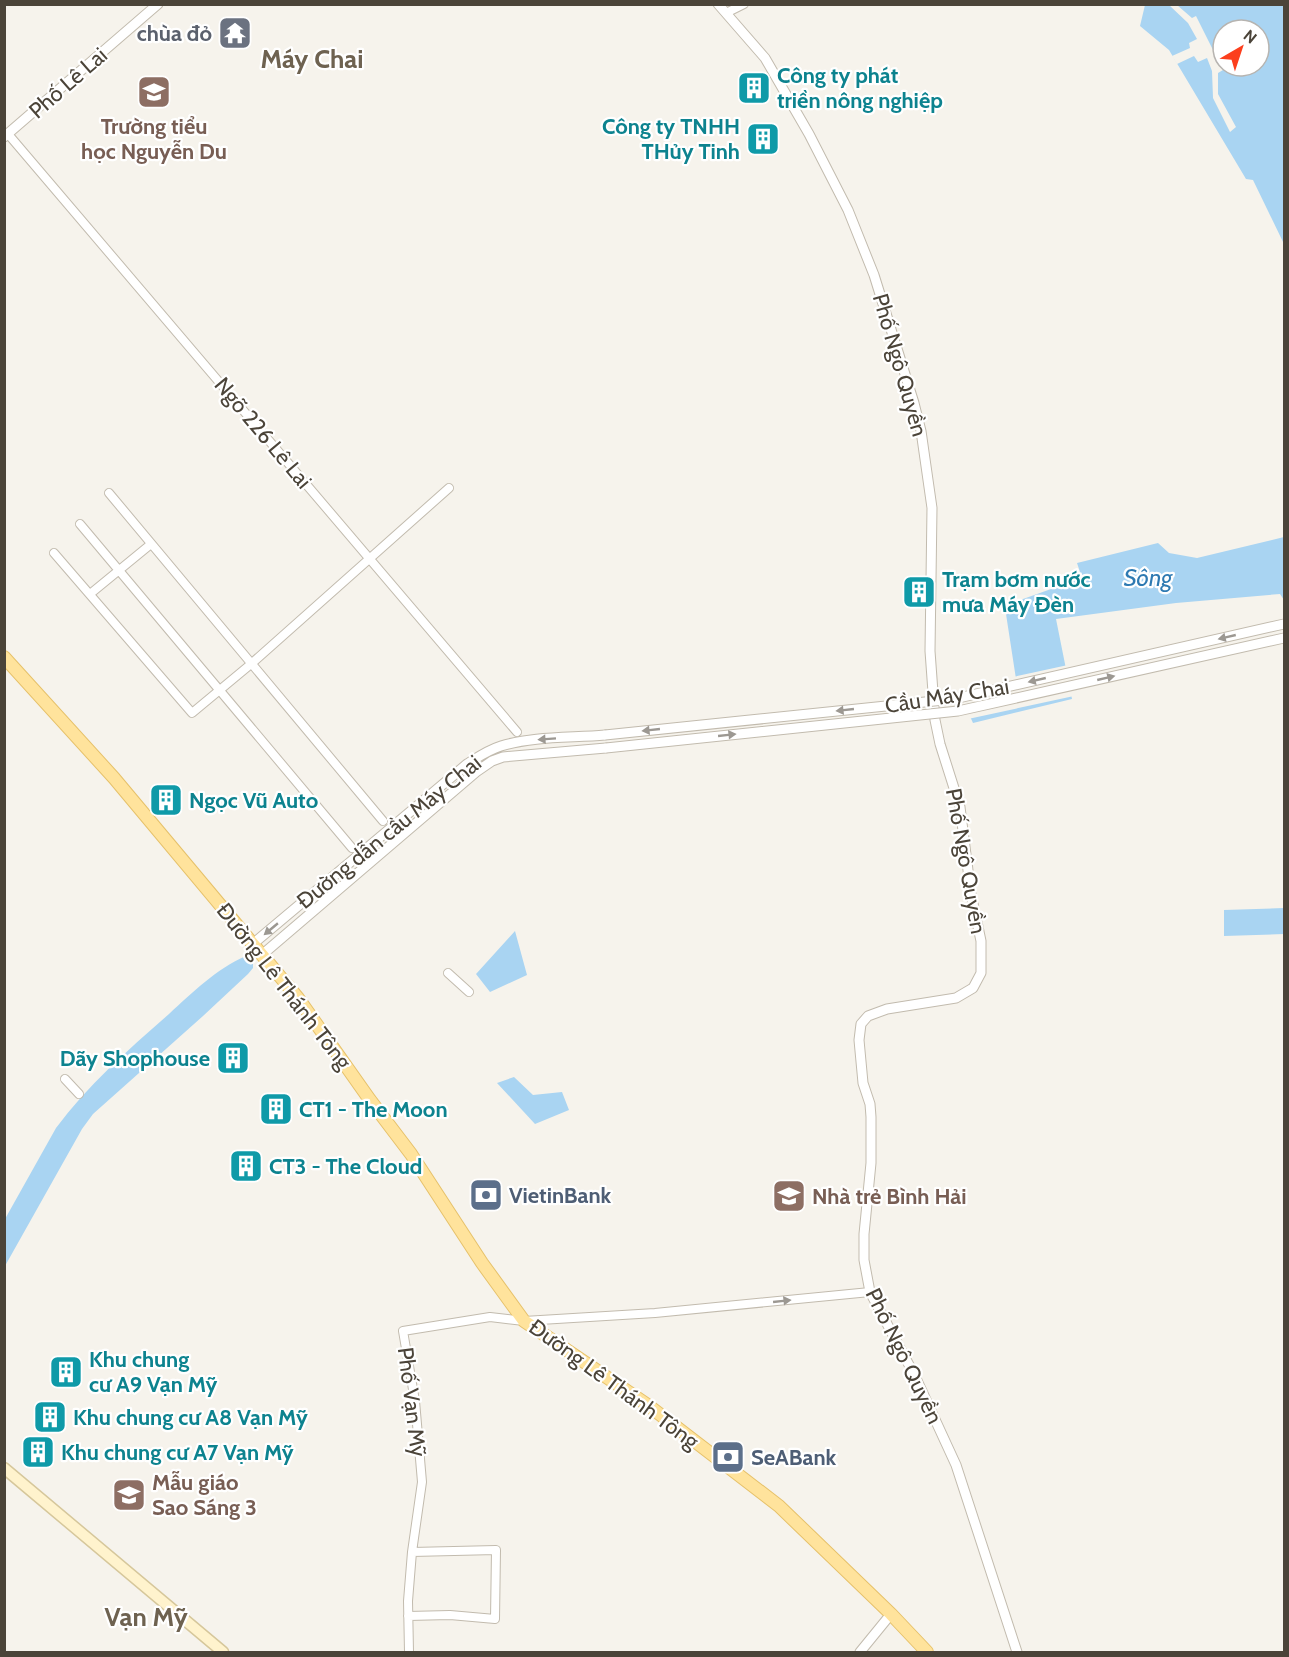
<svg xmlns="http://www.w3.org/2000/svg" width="1289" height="1657" font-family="Cabin,sans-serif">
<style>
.water{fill:#a9d4f2;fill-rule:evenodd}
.pier{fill:#f6f3ec}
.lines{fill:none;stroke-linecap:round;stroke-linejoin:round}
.minor-casing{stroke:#c2bbae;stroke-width:10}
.tertiary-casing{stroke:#c2bbae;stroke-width:11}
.secondary-casing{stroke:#d6c79b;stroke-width:13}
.primary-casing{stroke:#e6c16a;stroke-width:14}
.minor{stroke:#fff;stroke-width:8}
.tertiary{stroke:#fff;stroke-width:9}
.secondary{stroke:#fff3cd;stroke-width:10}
.primary{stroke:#ffe39c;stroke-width:12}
.tertiary-bridge-casing{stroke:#c2bbae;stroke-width:11;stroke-linecap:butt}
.tertiary-bridge{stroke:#fff;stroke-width:9}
.oneway{fill:#9c9892}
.labels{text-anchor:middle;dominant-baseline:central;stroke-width:4.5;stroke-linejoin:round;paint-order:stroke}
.worship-label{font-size:22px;font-weight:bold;fill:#5b616d;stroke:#fff;text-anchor:end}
.culture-label{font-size:22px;font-weight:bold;fill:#0d838f;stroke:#fff;text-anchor:start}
.street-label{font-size:22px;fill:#4b4439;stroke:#fff}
.education-label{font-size:22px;font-weight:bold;fill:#785e54;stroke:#fff;text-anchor:start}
.service-label{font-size:22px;font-weight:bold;fill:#4e5e75;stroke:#fff;text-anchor:start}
.water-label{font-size:24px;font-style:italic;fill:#2e7ab2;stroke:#fff}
.quarter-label{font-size:26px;font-weight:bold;fill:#6e6250;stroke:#fff}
</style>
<rect width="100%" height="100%" fill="#f6f3ec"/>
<path class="water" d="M1145,5h139v239l-31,-64 -7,-1 -77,-129 -29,-24zM1223,30h36v36h-36z
M1284,537v63l-4,-6 -104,9 -120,16 16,80 -99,24 -9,-20 45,-13 7,-11 -10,-65 3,-10 73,-26 -5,-15 81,-20 11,10 28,5z
M1284,908v26l-60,2v-26z
M515,931l12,44 -37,17 -14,-18z
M246,956l7,4v8l-5,6 -45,42 -110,98 -11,15 -77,137v-47l51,-91c32,-43 73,-79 113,-114 24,-22 47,-45 77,-58z
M514,1077l19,18 29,-3 7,18 -34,14 -38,-41z"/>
<path class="pier" d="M1169,5h8l15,13 4,-2 27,54 -5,3v21l18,33 -6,5 -17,-34 -1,-27 -5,-13 -9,4 -4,-6 -17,8 -5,-8 18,-8 -1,-5 8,-4 -9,-16z
M1068,665l6,31 -106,23 -7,-16 1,-2 45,-14 6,-10z"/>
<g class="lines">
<defs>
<path id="minor" d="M726,13l18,-9
M8,134l509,598
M109,493l274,328
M80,524l272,324
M54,553l138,160 59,-49 198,-176
M90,594l61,-50
M448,973l21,19
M65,1079l14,15
M408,1616l42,-1 45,4 1,-69 -84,2
M409,1652l-1,-51 4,-49 10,-70 -7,-81 -12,-70 87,-14 34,4 131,-8 215,-21"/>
<path id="tertiary" d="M718,4l47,54 44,76 39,76 26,65 40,128 7,28 11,77 -2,143 5,69 5,24 20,63 11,87 10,47v32l-8,15 -17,10 -69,11 -19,7 -7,8 -2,16 4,43 7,21 1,13v46l-7,71v26l6,32 45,84 41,89 61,187
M4,137l154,-133
M254,943l213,-179c11,-7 21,-14 34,-18 32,-10 70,-8 104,-11
M263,954l213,-182 16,-11 11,-4 103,-9
M860,1652l31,-38"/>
<path id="secondary" d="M4,1468l219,184"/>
<path id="primary" d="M4,657l110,121 184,220 72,102 41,54 71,109 42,58 125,85 130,100 112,108 36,38"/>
</defs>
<use href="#minor" class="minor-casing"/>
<use href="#tertiary" class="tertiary-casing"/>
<use href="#secondary" class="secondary-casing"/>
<use href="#primary" class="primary-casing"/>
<use href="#minor" class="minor"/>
<use href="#tertiary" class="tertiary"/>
<use href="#secondary" class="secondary"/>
<use href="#primary" class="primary"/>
<defs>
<path id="tertiary-bridge" d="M605,735l349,-36 330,-75
M606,748l352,-37 326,-73"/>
</defs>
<use href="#tertiary-bridge" class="tertiary-bridge-casing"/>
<use href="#tertiary-bridge" class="tertiary-bridge"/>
</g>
<defs><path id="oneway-solid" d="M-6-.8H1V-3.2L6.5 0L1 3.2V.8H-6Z" transform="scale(1.5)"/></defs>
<g class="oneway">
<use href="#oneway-solid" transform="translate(1227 637) rotate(167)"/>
<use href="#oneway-solid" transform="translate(1106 678) rotate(-13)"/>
<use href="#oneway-solid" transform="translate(1037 680) rotate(167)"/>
<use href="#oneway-solid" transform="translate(845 710) rotate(174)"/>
<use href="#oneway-solid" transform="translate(651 730) rotate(174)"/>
<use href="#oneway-solid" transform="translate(727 735) rotate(-6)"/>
<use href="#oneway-solid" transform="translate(547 739) rotate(176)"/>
<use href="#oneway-solid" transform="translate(271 929) rotate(140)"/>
<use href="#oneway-solid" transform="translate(782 1301) rotate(-6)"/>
</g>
<defs>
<symbol id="temple-square" viewBox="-11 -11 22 22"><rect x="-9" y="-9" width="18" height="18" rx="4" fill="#6b7280" stroke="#fff"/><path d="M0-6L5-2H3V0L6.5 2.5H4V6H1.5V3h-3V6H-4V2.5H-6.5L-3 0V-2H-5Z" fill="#fff"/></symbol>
<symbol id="building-square" viewBox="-11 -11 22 22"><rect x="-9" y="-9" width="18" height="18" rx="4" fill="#0f9aa8" stroke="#fff"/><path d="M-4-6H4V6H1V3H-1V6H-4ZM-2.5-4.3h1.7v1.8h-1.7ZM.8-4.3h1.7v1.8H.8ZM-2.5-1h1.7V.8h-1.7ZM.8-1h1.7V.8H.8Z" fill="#fff"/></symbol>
<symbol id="school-square" viewBox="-11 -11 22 22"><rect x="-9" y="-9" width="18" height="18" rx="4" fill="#8d6e63" stroke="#fff"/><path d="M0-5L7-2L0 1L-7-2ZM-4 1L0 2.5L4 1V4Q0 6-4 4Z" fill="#fff"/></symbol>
<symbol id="bank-square" viewBox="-11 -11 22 22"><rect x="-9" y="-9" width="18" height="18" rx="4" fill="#5c6f8a" stroke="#fff"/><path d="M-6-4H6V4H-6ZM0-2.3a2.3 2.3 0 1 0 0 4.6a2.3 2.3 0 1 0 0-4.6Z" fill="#fff"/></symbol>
</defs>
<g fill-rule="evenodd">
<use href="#temple-square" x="216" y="14" width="38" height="38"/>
<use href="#building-square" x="735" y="69" width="38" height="38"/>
<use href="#school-square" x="135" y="73" width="38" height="38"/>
<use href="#building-square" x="744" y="120" width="38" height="38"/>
<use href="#building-square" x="900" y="573" width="38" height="38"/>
<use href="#building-square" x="147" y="781" width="38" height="38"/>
<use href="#building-square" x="214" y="1039" width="38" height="38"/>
<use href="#building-square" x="257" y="1090" width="38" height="38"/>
<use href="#building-square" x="227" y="1147" width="38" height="38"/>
<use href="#bank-square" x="467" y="1176" width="38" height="38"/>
<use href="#school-square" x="770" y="1177" width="38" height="38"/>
<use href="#building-square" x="47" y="1353" width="38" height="38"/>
<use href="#building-square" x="31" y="1398" width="38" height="38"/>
<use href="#building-square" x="19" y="1433" width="38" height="38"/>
<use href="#bank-square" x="709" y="1438" width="38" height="38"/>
<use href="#school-square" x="110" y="1476" width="38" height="38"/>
</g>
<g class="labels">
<g class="worship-label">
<text x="212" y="33">chùa đỏ</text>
</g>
<g class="culture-label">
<text x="777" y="75">Công ty phát<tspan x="777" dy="25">triền nông nghiệp</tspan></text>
<text x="740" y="126" text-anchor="end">Công ty TNHH<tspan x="740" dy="25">THủy Tinh</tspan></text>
<text x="942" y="579">Trạm bơm nước<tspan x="942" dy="25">mưa Máy Đèn</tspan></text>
<text x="189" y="800">Ngọc Vũ Auto</text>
<text x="210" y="1058" text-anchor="end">Dãy Shophouse</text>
<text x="299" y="1109">CT1 - The Moon</text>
<text x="269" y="1166">CT3 - The Cloud</text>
<text x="89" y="1359">Khu chung<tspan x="89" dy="25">cư A9 Vạn Mỹ</tspan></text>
<text x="73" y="1417">Khu chung cư A8 Vạn Mỹ</text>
<text x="61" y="1452">Khu chung cư A7 Vạn Mỹ</text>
</g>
<g class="street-label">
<text transform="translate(68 83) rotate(-41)">Phố Lê Lai</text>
<text transform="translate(900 365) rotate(74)">Phố Ngô Quyền</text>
<text transform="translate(263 433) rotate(50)">Ngõ 226 Lê Lai</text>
<text transform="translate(947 696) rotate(-9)">Cầu Máy Chai</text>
<text transform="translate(389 832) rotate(-39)">Đường dẫn cầu Máy Chai</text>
<text transform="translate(966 861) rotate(80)">Phố Ngô Quyền</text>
<text transform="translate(284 986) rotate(52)">Đường Lê Thánh Tông</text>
<text transform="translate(904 1356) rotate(64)">Phố Ngô Quyền</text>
<text transform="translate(614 1384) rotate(36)">Đường Lê Thánh Tông</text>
<text transform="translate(412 1402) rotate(83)">Phố Vạn Mỹ</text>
</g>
<g class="education-label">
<text x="154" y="126" text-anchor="middle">Trường tiểu<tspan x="154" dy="25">học Nguyễn Du</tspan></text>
<text x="812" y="1196">Nhà trẻ Bình Hải</text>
<text x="152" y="1482">Mẫu giáo<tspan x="152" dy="25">Sao Sáng 3</tspan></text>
</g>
<g class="service-label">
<text x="509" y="1195">VietinBank</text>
<text x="751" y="1457">SeABank</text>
</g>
<g class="water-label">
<text x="1148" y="577">Sông</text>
</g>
<g class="quarter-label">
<text x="312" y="59">Máy Chai</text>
<text x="146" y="1617">Vạn Mỹ</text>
</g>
</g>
<rect width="1289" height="1657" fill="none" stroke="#4b4439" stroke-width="12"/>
<g transform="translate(1241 48) rotate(39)"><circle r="28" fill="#ffffff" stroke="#b7b4b0" stroke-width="1.5"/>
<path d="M0-4.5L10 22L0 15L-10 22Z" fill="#fc3f1d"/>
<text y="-9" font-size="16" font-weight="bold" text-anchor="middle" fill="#4b4439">N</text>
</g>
</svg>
